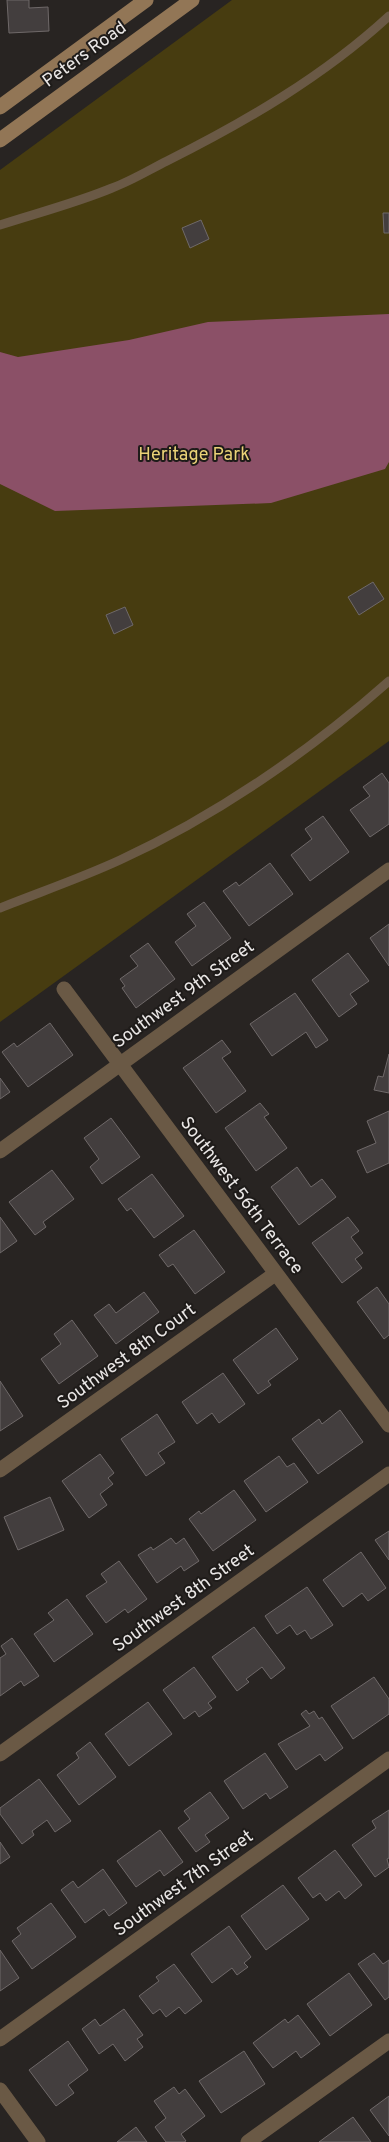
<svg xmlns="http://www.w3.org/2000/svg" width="389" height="2142" font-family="Overpass,sans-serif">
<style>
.green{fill:#473c10}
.water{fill:#8b5067}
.building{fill:#433e3e;stroke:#6f6969}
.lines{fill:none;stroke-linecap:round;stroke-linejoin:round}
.lane{stroke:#6a5945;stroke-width:9}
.street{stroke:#6a5945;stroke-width:15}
.secondary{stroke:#927656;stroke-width:15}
.labels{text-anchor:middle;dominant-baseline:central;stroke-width:4;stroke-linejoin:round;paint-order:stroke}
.street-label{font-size:18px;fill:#eae7e6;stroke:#1e1b19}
.park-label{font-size:18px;fill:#ead277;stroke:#1e1b19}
</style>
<rect width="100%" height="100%" fill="#282422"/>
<path class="green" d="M232,0h157v741l-389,281v-852z"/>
<path class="water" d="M389,314v148l-4,7 -114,34 -216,8 -55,-27v-132l18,5 111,-17 79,-18z"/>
<path class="building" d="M7,0h22v8l19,-1 1,24 -40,2z
M383,213h6v20h-5z
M201,220l8,19 -19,9 -8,-20z
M373,582l11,17 -25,16 -11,-18z
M125,607l8,18 -19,9 -8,-19z
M382,773l7,10v41l-19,13 -20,-27 20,-14 -7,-9z
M323,816l26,36 -39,29 -19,-26 21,-16 -7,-10z
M270,863l23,31 -44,32 -26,-35 13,-9 3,4z
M204,902l27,36 -39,28 -17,-24 21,-16 -9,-12z
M389,924v42l-19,-28z
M148,943l27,36 -39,29 -14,-20 3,-2 -5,-7 18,-13 -8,-10z
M348,953l21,28 -19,13 7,10 -18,13 -27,-37z
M295,993l33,47 -12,8 -10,-16 -34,24 -22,-32z
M50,1023l23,32 -45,32 -26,-35 12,-9 3,4z
M222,1040l9,12 -9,6 24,33 -30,22 -33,-45z
M389,1054v39l-15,-3 4,-14 5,1z
M0,1078l10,14 -10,7z
M260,1103l9,11 -5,3 23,31 -31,23 -31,-43z
M389,1111v52l-22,10 -10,-22 19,-8 -9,-22z
M111,1118l29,39 -38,27 -12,-17 9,-8 -15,-21z
M297,1167l14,20 11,-8 14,18 -37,28 -28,-38z
M52,1170l22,29 -31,23 3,5 -11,8 -26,-33z
M152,1174l32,42 -30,22 -23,-30 -4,3 -9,-12z
M0,1217l17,24 -17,12z
M348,1217l11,14 -8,6 12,16 -8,6 7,9 -20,15 -30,-40z
M194,1230l31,42 -30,22 -22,-30 -5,3 -9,-12z
M377,1287l12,17v31l-5,4 -27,-37z
M144,1292l15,20 -43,32 -22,-29 15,-11 7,9z
M72,1320l26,36 -39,28 -18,-25 20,-15 -7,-10z
M276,1328l22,31 -30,22 3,4 -13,9 -25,-34z
M223,1373l22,31 -26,19 -7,-10 -15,11 -15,-22z
M0,1381l23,35 -23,15z
M340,1410l23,32 -45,32 -26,-35 27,-20 3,5z
M157,1414l18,28 -17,11 7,10 -19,13 -25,-37z
M100,1454l14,19 -6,5 5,6 -13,10 7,11 -18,13 -27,-37z
M279,1456l8,11 7,-4 14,19 -42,30 -22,-31z
M234,1490l22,30 -43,31 -24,-32 10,-8 2,3z
M50,1497l14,33 -46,20 -14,-33z
M389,1531v29l-14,-20z
M171,1538l5,6 8,-6 15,23 -15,10 -3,-5 -24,17 -19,-28 13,-8 2,3z
M361,1552l25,36 -18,13 -6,-8 -19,14 -20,-27z
M119,1561l28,38 -19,14 -3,-4 -19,14 -20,-27 21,-14 -6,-8z
M307,1587l26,38 -22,14 -6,-9 -8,5 -7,-10 -13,9 -12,-18z
M67,1599l26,35 -39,28 -20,-28 20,-14 -6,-7z
M254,1627l31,41 -14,11 -9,-12 -16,12 3,3 -12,9 -25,-34z
M12,1638l27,38 -15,10 -3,-5 -21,15v-38l6,-4 -5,-8z
M194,1667l22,30 -8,6 4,5 -13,9 -4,-6 -11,8 -21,-29z
M374,1677l15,22v15l-36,25 -22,-33z
M148,1702l24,32 -43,32 -24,-32z
M306,1710l3,4 5,-3 5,8 3,-2 21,31 -18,13 -5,-7 -24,16 -18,-26 32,-18 -9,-12z
M90,1742l26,35 -37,28 -22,-30 22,-17 -3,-5z
M265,1753l23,34 -18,12 -4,-6 -23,16 -19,-28z
M39,1779l32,42 -16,11 -8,-12 -15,11 2,4 -12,9 -22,-30v-6z
M210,1792l19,26 -24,17 5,7 -14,10 -18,-24 12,-9 -6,-8z
M389,1810v48l-2,1 2,8 -14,10 -23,-32 24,-17 -4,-7z
M160,1830l23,32 -19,14 -4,-6 -24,17 -19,-26z
M0,1842l10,15 -10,7z
M335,1850l27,35 -17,14 -6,-8 -13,10 -6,-8 -7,5 -15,-20z
M103,1869l24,34 -18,13 -5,-7 -19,14 -24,-33 12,-9 5,7z
M283,1885l26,34 -43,31 -25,-34z
M51,1903l25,34 -44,32 -20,-28 9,-7 -4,-6z
M229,1926l22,31 -7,6 4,4 -11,8 -5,-7 -20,15 -21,-29z
M0,1950l19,28 -19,13z
M374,1953l9,11 6,-4v37l-4,3 -27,-36z
M174,1964l28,37 -17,13 -6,-7 -13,10 -6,-8 -7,5 -14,-18 20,-15 -3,-4z
M349,1973l23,32 -42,31 -23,-32z
M124,2009l19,26 -6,4 6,8 -18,14 -12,-17 -14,10 -17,-25 13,-10 5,7z
M298,2015l22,29 -19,14 -5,-7 -23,17 -20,-25 32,-24 3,4z
M68,2041l20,29 -20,15 6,8 -18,13 -27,-36z
M244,2051l21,33 -44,29 -22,-32z
M174,2087l5,7 6,-5 20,27 -24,18 5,7 -2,1h-18l-11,-15 11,-9 -12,-17z
M389,2096v40l-19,-26z
M353,2117l18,25h-52z
M136,2127l11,15h-30z"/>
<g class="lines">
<path class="lane" d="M0,225c37,-12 76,-22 112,-37 19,-7 37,-18 55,-27 78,-39 157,-85 222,-145
M0,908c40,-16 81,-30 120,-48 96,-44 190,-109 269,-179"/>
<path class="street" d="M64,989l325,436
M0,1151l389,-281
M0,1470l275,-196
M0,1754l389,-280
M0,2039l389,-280
M0,2090l38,52
M248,2142l141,-101"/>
<path class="secondary" d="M0,107l146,-107
M0,140l192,-140"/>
</g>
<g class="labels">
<g class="street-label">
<text transform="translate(85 55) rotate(-36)">Peters Road</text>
<text transform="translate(184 995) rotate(-36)">Southwest 9th Street</text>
<text transform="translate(241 1196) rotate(53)">Southwest 56th Terrace</text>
<text transform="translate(127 1357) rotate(-36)">Southwest 8th Court</text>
<text transform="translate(184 1599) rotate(-36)">Southwest 8th Street</text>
<text transform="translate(184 1884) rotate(-36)">Southwest 7th Street</text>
</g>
<g class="park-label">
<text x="194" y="455">Heritage Park</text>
</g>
</g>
</svg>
